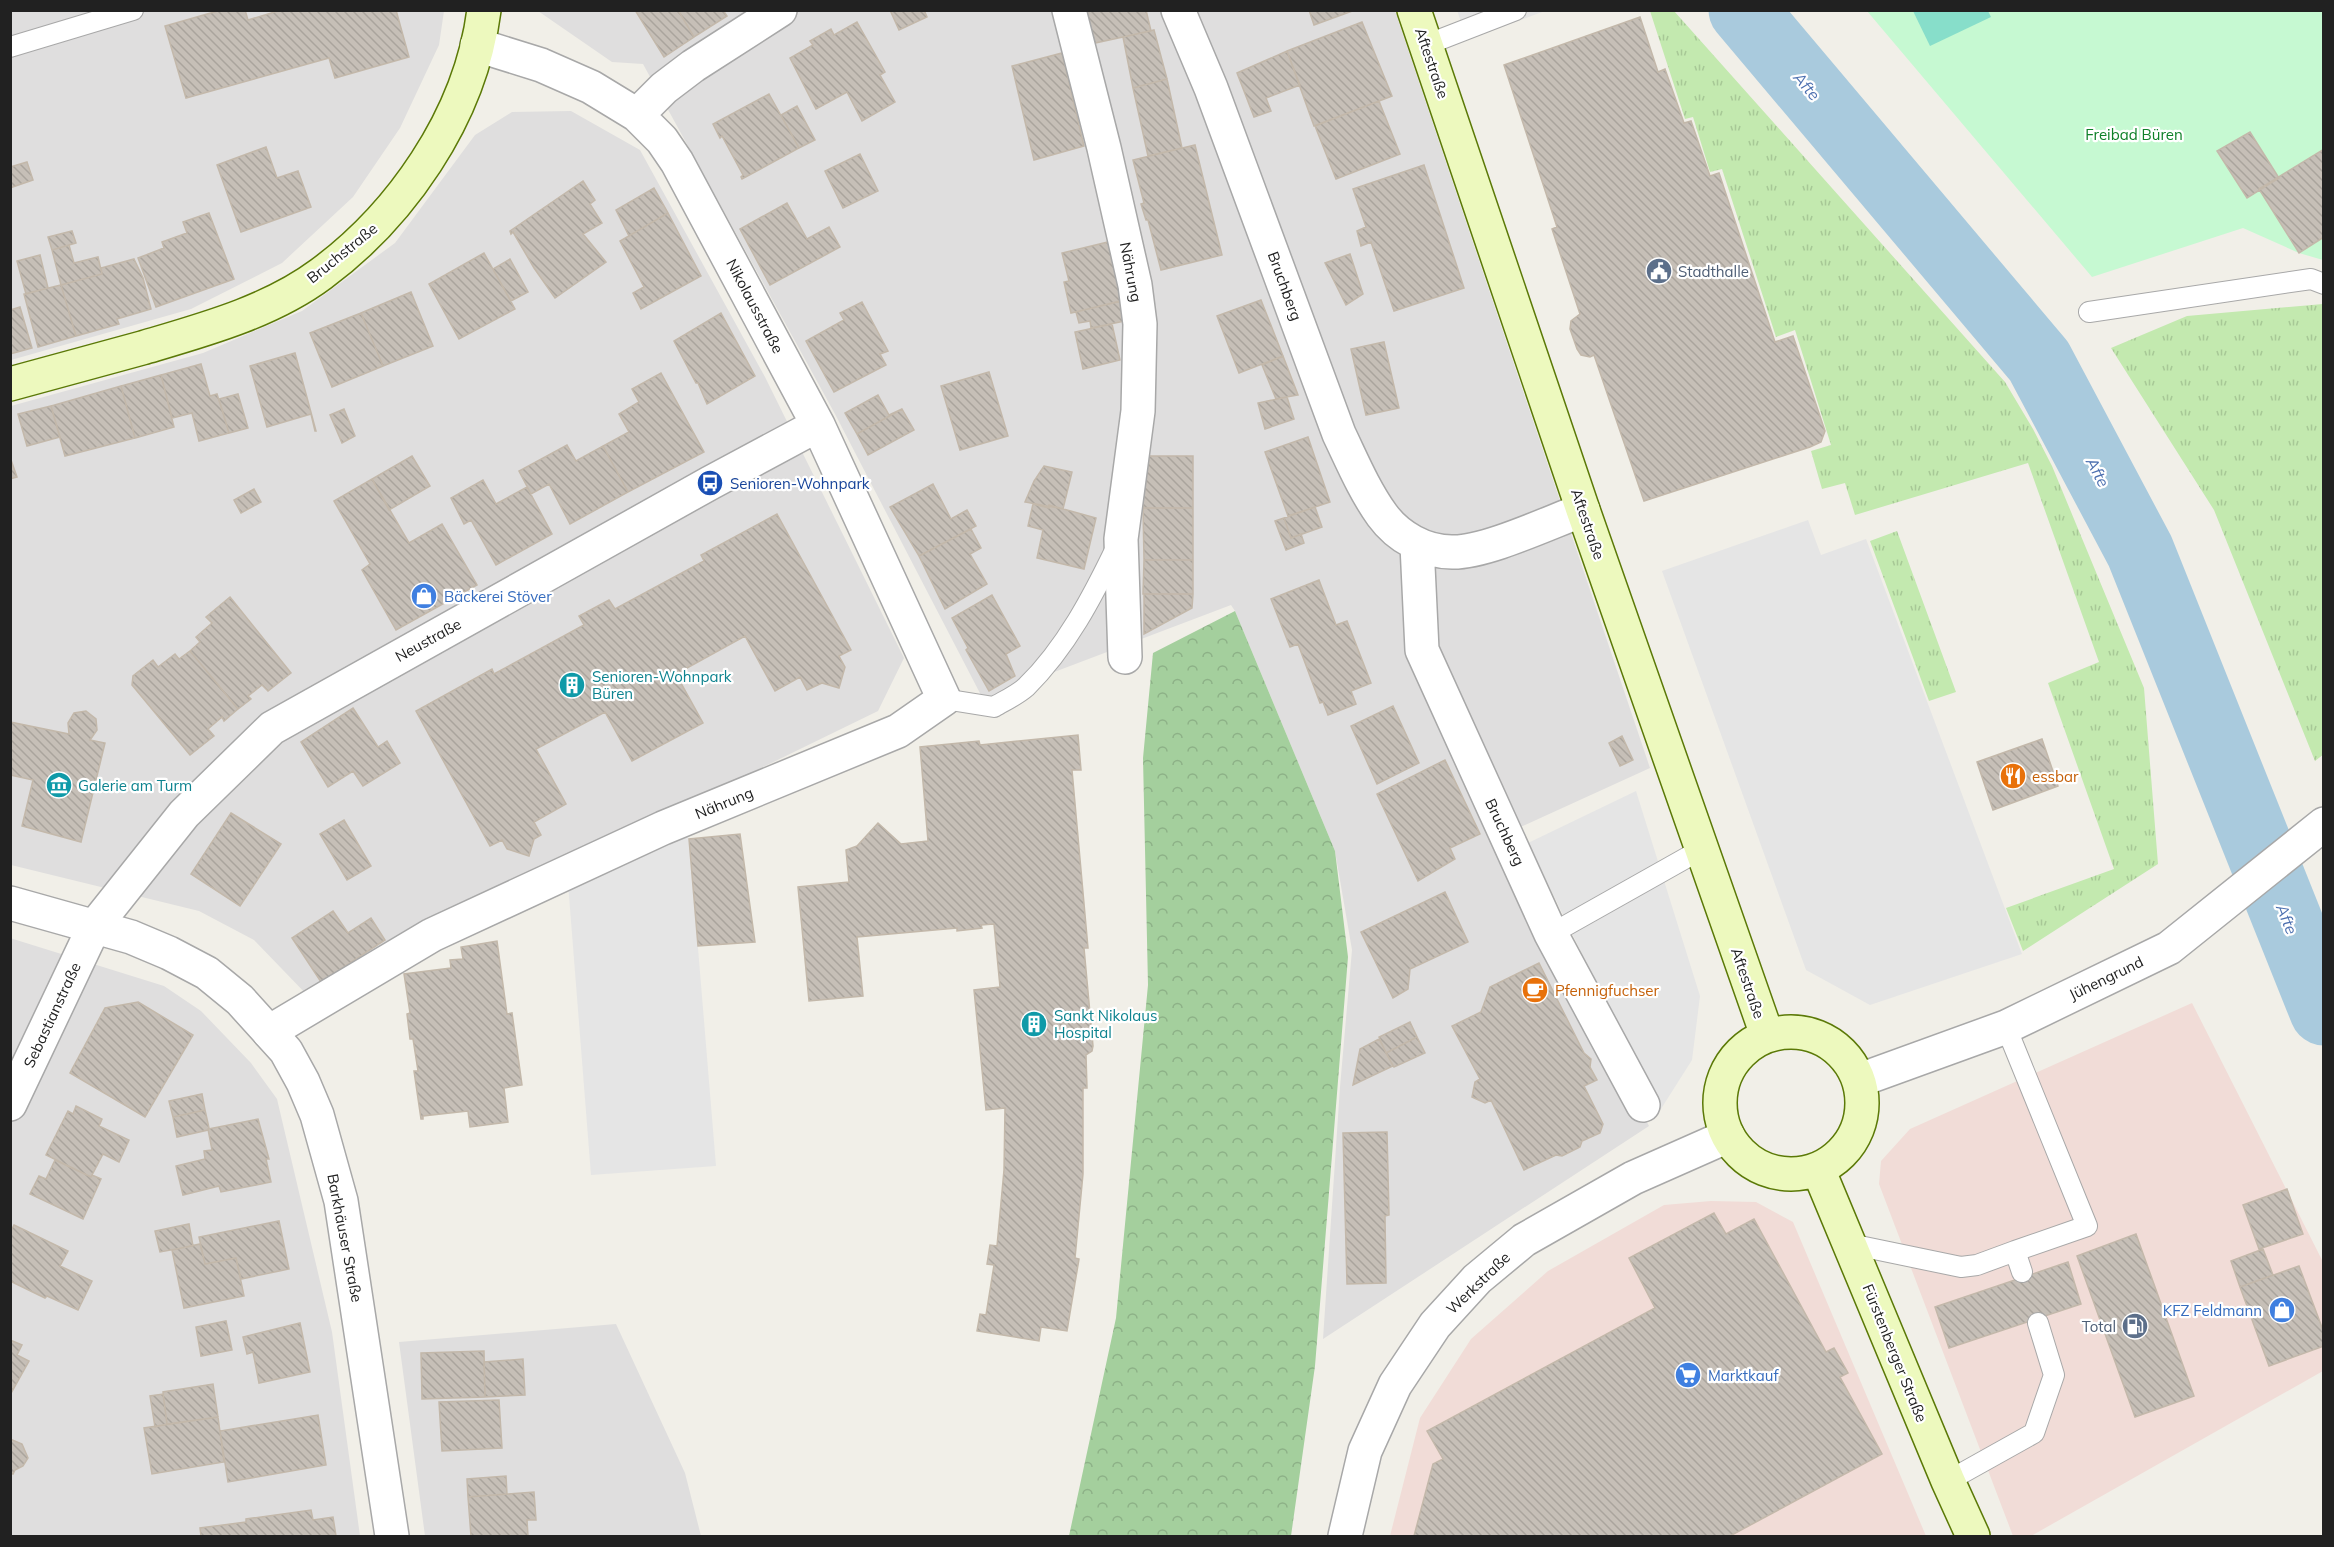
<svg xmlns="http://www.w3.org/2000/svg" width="2334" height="1547" font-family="Mulish,sans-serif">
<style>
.residential{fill:#dfdede}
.commercial{fill:#f1dcd7}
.grass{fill:url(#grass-tufts)}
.forest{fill:url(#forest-crowns)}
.park{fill:#c6f9d2}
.pitch{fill:#87deca}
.parking{fill:#e5e5e5}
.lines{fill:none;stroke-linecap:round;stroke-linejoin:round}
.river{stroke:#a9cadd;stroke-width:69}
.building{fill:url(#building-back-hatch);stroke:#c3b8aa;stroke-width:1.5}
.service-casing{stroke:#a8a8a8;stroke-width:22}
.minor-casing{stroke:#a8a8a8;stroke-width:36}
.tertiary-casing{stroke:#a8a8a8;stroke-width:36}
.secondary-casing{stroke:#5b7907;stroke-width:36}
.service{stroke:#fff;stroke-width:20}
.minor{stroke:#fff;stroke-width:33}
.tertiary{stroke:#fff;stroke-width:33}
.secondary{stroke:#edf9be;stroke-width:33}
.labels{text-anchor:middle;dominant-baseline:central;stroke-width:4.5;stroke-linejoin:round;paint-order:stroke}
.street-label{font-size:15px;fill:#212121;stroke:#fff}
.park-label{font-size:15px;fill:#0e8028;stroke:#fff}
.service-label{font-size:15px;fill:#4e5e75;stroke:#fff;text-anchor:start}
.transit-label{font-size:15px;fill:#164399;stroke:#fff;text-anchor:start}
.shop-label{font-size:15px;fill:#366cbe;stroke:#fff;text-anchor:start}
.culture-label{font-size:15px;fill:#0d838f;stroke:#fff;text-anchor:start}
.food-label{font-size:15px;fill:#c56008;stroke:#fff;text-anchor:start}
.water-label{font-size:16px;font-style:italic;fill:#4d70b0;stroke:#fff}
</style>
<defs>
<pattern id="grass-tufts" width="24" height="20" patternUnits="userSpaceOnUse" patternTransform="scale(1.5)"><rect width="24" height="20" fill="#c3e9af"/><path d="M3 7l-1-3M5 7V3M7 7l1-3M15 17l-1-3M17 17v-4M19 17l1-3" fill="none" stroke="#a7c896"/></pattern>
<pattern id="forest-crowns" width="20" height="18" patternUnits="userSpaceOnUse" patternTransform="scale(1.5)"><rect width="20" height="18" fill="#a4cf9d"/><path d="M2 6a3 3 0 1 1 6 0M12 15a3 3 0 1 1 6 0" fill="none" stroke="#8db187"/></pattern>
<pattern id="building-back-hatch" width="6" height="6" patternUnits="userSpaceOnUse" patternTransform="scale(1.5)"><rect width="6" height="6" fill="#c6bfb7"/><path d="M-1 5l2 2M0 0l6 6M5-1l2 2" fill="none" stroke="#aaa49d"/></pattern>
</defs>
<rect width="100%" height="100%" fill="#f1efe8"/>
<path class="residential" d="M11,11h433l-5,34 -39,83 -47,69 -71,66 -91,46 -180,51z
M538,11h857l255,757 -149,68 148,290 -326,213 17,-252 12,-137 -17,-99 -100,-240 -4,-6 -248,94 -148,-285 -192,-350 -31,-2z
M571,111l69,39 125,227 139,281 -26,53 -449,219 -119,68 -56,-58 -55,-29 -188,-46v-459l192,-53 99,-42 93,-68 80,-108 37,-23z
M10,938l154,48 37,25 50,52 26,36 55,233 28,204h-349z
M616,1324l69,149 16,63h-276l-26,-194z"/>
<path class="commercial" d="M2192,1003l131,259v109l-292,165h-18l-134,-352 2,-23 29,-32z
M1711,1201l45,1 37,20 133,314h-536l30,-118 51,-79 77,-68 116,-66z"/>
<path class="grass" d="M1650,11h24l331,371 28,47 19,37 92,222 14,176 -135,87 -17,-43 108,-39 -66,-186 51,-21 -71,-199 -173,52 -10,-32 -23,6 -11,-38 20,-6 -36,-115 -19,7 -54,-168 -12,3 -17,-55 -8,2z
M2323,304l1,450 -9,7 -101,-251 -103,-162 76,-32z
M1897,531l59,161 -27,9 -59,-160z"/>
<path class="forest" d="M1235,611l100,240 13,106 -33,409 -24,170h-222l47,-218 32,-333 -5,-227 10,-105z"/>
<path class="park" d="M1867,11h456v249l-24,-7 -56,-25 -151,49z"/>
<path class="pitch" d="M1913,11h75l3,6 -61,29z"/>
<path class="parking" d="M1457,10l88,1 -78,29z
M1808,520l13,35 45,-16 156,415 -152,51 -64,-35 -144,-399z
M1636,791l64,205 -8,64 -33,52 -131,-269z
M681,830l8,9 27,327 -125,9 -23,-292z"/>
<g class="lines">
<path class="river" d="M1743,10l296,351 101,190 184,460"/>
</g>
<path class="building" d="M221,10h24l3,10 33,-10h115l13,47 -74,21 -6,-20 -143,40 -21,-72z
M635,10h43l16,27 -30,20z
M678,10h45l4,6 -33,21z
M890,10h34l3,7 -28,13z
M1086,10h60l5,21 -56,12z
M1309,10h46l-41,15z
M1640,17l18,55 7,-3 19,54 7,-2 19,55 9,-3 56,169 18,-6 32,95 -4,11 -11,5 -166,54 -50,-146 -4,2 -9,-2 -4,-6 -7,-20 1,-8 9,-7 -28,-85 5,-2 -53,-162z
M857,22l28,50 -5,3 15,27 -33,19 -15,-29 -31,17 -26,-51 23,-13 -3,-4 21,-12 3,6z
M1362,22l30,74 -78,30 -27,-75z
M1154,30l13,49 -34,9 -10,-51z
M1287,51l13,34 -34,13 5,13 -17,6 -17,-44z
M1062,53l22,93 -50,14 -22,-94z
M1167,79l15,69 -34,8 -15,-68z
M769,94l30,54 -57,31 -1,-2 2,-2 -21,-39 -2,2 -7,-14z
M1379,101l21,53 -64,25 -21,-53z
M797,106l18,34 -16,8 -18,-33z
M2250,132l29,46 -32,20 -30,-47z
M1195,145l27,110 -61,15 -13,-50h-2l-5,-16 3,-1 -11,-43z
M266,147l11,31 21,-7 13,36 -70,25 -24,-67z
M2324,149v88l-25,16 -40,-64z
M860,154l18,37 -35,17 -18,-37z
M27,162l6,18 -23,8v-21z
M1424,165l40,123 -70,23 -23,-69 -10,4 -4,-15 9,-4 -13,-38z
M583,181l12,19 -5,4 12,19 -19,11 23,28 -51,36 -21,-30 -21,-36 -2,2 -1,-3z
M654,188l14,25 -39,23 -13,-26z
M787,203l20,36 22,-12 11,20 -70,38 -30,-56z
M209,213l25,66 -78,28 -18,-49 26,-10 -2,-6 25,-9 -4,-11z
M668,213l33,63 -60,33 -8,-16 11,-6 -24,-46z
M72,231l4,12 -24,7 -4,-13z
M1108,242l14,59 -51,12 -7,-31 5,-1 -7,-28z
M69,245l5,18 24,-6 4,17 -41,11 -9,-35z
M484,253l31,56 -56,30 -30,-55z
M1350,254l13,40 -17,11 -21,-42z
M40,255l8,33 -22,6 -9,-33z
M134,259l9,19 8,31 -34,10 2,5 -43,12 -15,-51 41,-11 -1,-6z
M510,259l18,33 -17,9 -18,-32z
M61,285l15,51 -38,11 -14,-53z
M411,292l22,54 -50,20 -22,-53z
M1261,300l22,56 -44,17 -22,-57z
M1120,301l5,20 -34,7 -1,-7 -11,2 -3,-11z
M862,302l26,49 -8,3 6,11 -52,27 -28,-51 38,-21 -4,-7z
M20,307l12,41 -22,6v-44z
M361,313l22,53 -51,21 -22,-54z
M721,313l34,63 -48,28 -9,-21h-2l-22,-42z
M1112,324l8,36 -37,9 -8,-37z
M1384,342l15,66 -33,7 -15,-66z
M295,353l21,78h-1l-4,-17 -44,13 -17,-61z
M1283,356l15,39 -22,4 -14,-34z
M201,364l9,32 7,-2 12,39 -30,8 -7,-28 -20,5 -11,-43z
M989,372l19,64 -48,14 -19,-64z
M661,373l43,79 -76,40 -25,-46 26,-14 -10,-18 20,-12 -7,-13z
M161,375l13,52 -39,11 -14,-52z
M121,386l14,52 -70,18 -14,-50z
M238,394l10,34 -19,5 -10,-34z
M878,395l11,20 13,-6 -45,25 -12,-21z
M1287,397l7,22 -29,10 -7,-26z
M51,406l9,31 -33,9 -9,-32z
M344,409l11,27 -13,7 -12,-28z
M902,409l12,21 -46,25 -11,-21z
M1308,437l22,65 -42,14 -23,-64z
M567,445l9,16 27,-15 25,46 -58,32 -21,-40 -18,10 -12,-23z
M412,456l18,30 -41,24 -17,-31z
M1143,456h50v52h-50z
M10,457l7,20 -7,2z
M1044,466l28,6 -9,37 -38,-7 9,-21z
M372,479l37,64 33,-19 35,61 -81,45 -34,-60 8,-6 -36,-63z
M483,480l13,24 31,-17 25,47 -56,31 -25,-45 -7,4 -13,-26z
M933,484l18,35 16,-9 9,16 -57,30 -29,-49z
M254,489l7,13 -20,11 -7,-13z
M1033,504l16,4v-3l47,13 -12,51 -47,-11 6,-28 -15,-4z
M1315,507l7,20 -31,11 -7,-20z
M1143,508h50v52h-49z
M777,514l74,136 -12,6 6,11 -6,21 -17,-5 -15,7 -7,-13 -25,14 -30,-55 -69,38 27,49 -71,38 -27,-49 -69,37 30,55 -32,18 7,13 -7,4 -5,17 -22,-7 -5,-9 -12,6 -74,-135 76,-42 2,5 90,-49 -5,-9 30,-16 6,9 89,-48 -3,-6z
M1284,518l7,20 10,-4 3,9 -18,7 -11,-29z
M971,529l10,19 -11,6 17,30 -42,25 -26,-53z
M1144,560h49v34h-50z
M1319,580l17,45 11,-4 24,62 -20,8 5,13 -28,11 -5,-13 -3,1 -22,-59 -8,3 -19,-48z
M1144,594h49l-1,14 -48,26z
M992,595l28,51 -14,8 9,22 -26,15 -23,-41 2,-2 -16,-30z
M230,597l61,76 -23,18 -6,-6 -14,11 3,3 -13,10 -48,-58 10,-9 -4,-5 16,-14 -6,-6z
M190,651l48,58 -14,12 -2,-4 -14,12 6,7 -24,19 -58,-70 1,-9 20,-16 5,7 17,-13 4,5z
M1393,706l26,57 -42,21 -26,-58z
M353,708l25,39 9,-6 13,22 -37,23 -10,-15 -25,16 -27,-45z
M86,711l10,8 1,11 -7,10 15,3 -24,99 -59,-16 11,-46 -23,-5v-53l59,12 -1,-11 6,-10z
M1078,735l3,35h-9l16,178h-4l9,98 -1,5 -6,4 1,33h-4v86l-8,84 4,1 -12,72 -26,-4 -2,14 -62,-10 3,-17 6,1 8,-50 -7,-1 3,-19 7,1 7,-76 1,-62 -19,2 -12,-120 26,-3 -6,-63 -13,1 1,3 -25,3v-3l-100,9 6,59 -54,5 -11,-114 51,-5 -3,-32 11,-4 21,-23 23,21 27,-3 -8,-94 59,-6 1,4z
M1622,736l11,24 -13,6 -11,-23z
M2042,739l16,47 -65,24 -16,-48z
M1445,760l35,74 -30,14 5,11 -37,22 -41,-87z
M231,813l50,31 -41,62 -49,-32z
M344,820l27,46 -24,14 -27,-46z
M740,834l15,108 -57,4 -9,-107z
M1445,892l23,50 -58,27 -2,20 -15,9 -32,-66z
M333,911l15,22 23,-15 14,22 -64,42 -29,-44z
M497,941l10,73 5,-1 10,72 -18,3 4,34 -38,5 -2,-16 -45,5v3h-2l-7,-48h4l-5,-32h-3l-3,-25 3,-1 -6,-39 47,-6 -1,-8 13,-1 -2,-12z
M1539,963l45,90 7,6 -1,8 7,13 -13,6 19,38 -3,9 -18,8 -2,6 -18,9 -6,-1 -32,15 -33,-70 -6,3 -13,-6 3,-15 5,-3 -28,-53 29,-14 9,-25z
M138,1002l55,33 -48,82 -75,-44 35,-65z
M1410,1022l7,15 -31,16 -7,-16z
M1417,1037l8,16 -31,14 -8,-14z
M1379,1039l14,27 -40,19 7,-36z
M202,1094l3,16 -32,7 -4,-16z
M76,1106l26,13 -3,7 30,14 -10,22 -16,-8 -12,23 -45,-22 22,-44 5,3z
M205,1110l4,18 -1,2 -31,7 -4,-20z
M258,1119l11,40h-3l5,23 -50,10 -2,-6 -36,9 -7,-29 29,-7 -1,-8 8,-1 -4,-21z
M1387,1132l2,83 -4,1 1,67 -39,1 -4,-151z
M55,1160l36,17 1,-2 9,4 -18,40 -53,-25 9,-18 7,3z
M2287,1189l16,45 -44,15 -16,-44z
M1714,1213l12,21 28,-15 72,133 8,-4 14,25 -8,4 42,77 -152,82h-316l19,-72 10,-5 -16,-28 228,-123 -26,-50z
M279,1221l10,48 -48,10 -5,-21 -31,6 -6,-27z
M189,1224l4,22 -33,6 -5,-21z
M14,1225l54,26 -8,15 32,15 -14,29 -31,-14 -2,2 -35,-17v-48z
M2136,1234l58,162 -59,21 -58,-161z
M200,1244l5,20 31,-6 8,38 -60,12 -12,-58z
M2263,1249l10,26 -33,12 -9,-26z
M2068,1262l13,42 -132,44 -14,-41z
M2299,1266l25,67v13l-55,20 -29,-79z
M226,1321l6,29 -31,6 -5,-29z
M300,1323l10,49 -51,11 -6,-31 -6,2 -4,-17z
M10,1340l12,5 -5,10 12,6 -19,34z
M484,1351l1,46 -63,2 -1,-46z
M523,1359l2,36 -40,2 -1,-35z
M213,1384l5,33 -51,7 -4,-32z
M163,1394l4,30 -12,3 -5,-31z
M499,1400l3,48 -60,3 -3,-49z
M318,1415l8,50 -98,17 -8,-51z
M218,1417l6,45 -72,12 -8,-46z
M10,1439l12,5 6,14 -5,8 -8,4 -2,4 -3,-1z
M506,1476l1,18 -39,3 -1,-18z
M534,1492l2,28h-9l1,16h-57l-3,-39z
M311,1510l2,10 20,-3 3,19h-135l-1,-8 46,-6v-3z"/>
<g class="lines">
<defs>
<path id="service" d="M1426,45l90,-35
M10,47l123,-37
M2089,312l222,-33 13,5
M944,699l50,8c10,-6 23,-12 32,-20 40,-39 67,-91 91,-141
M1551,934l151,-85
M2006,1027l81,199 -72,25 7,21
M1850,1244l111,23 16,-2 38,-14
M1948,1481l86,-48 20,-58 -16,-52"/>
<path id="minor" d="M1069,10l35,138 31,137 5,39 -2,87 -17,128 4,118
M1178,10l33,78 128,346c13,27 25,56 43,81 16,22 43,37 70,37 33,1 98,-30 131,-42
M637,115l27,-27 29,-22 87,-56
M1417,545l5,105 129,284 92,171
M269,1032l163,-97 231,-107 235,-97 46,-32 -126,-274 -141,-263 -15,-22 -25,-25 -46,-28 -50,-22 -64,-20
M1860,1080l146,-53 163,-79 155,-124
M10,1104l84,-177 90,-113 88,-86 438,-245 108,-58
M1345,1536l20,-85 30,-66 40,-60 42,-46 47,-39 109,-62 95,-42"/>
<path id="tertiary" d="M10,903l121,34 38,16 38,20 33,27 46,51 17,31 14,33 24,86 51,335"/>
<path id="secondary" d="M1414,10l169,500 184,525
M10,384c44,-12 88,-24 132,-36 61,-18 128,-36 179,-74 42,-31 77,-69 105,-112 30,-46 51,-97 58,-152
M1720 1103a71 71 0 1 1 142 0a71 71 0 1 1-142 0Z
M1818,1169l130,312 25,55"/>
</defs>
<use href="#service" class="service-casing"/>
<use href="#minor" class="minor-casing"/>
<use href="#tertiary" class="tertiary-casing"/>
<use href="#secondary" class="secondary-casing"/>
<use href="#service" class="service"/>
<use href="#minor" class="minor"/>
<use href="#tertiary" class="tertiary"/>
<use href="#secondary" class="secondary"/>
</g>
<defs>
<symbol id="civic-disc" viewBox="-11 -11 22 22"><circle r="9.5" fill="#5c6f8a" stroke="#fff"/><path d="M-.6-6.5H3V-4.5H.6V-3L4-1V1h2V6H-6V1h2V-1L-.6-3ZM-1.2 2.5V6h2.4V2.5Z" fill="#fff"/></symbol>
<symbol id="bus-disc" viewBox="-11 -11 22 22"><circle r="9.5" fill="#1a4fb4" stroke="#fff"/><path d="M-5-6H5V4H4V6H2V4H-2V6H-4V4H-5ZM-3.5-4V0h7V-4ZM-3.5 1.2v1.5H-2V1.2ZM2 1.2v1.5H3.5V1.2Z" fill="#fff"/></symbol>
<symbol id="shop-disc" viewBox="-11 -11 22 22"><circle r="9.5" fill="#3f7fe0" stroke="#fff"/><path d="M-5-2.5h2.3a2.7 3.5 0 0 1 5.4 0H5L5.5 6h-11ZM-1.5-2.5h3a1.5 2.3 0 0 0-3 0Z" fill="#fff"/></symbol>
<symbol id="building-disc" viewBox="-11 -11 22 22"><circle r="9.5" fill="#0f9aa8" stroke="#fff"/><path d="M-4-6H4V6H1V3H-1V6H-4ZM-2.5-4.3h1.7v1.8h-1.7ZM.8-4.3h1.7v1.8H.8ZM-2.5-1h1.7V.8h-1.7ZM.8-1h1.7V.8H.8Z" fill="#fff"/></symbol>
<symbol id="restaurant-disc" viewBox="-11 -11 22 22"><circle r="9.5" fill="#e8710a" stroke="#fff"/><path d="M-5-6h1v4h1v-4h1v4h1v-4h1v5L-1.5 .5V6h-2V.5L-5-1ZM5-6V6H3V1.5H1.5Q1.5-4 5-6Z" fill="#fff"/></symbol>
<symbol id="museum-disc" viewBox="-11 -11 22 22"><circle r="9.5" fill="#0f9aa8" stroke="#fff"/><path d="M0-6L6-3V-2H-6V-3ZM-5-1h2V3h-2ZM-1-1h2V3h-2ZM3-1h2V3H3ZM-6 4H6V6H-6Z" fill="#fff"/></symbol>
<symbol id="cafe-disc" viewBox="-11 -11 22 22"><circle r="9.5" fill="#e8710a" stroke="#fff"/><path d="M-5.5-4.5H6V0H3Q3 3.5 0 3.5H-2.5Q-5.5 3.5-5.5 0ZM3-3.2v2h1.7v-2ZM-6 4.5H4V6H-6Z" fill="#fff"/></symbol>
<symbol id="fuel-disc" viewBox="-11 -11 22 22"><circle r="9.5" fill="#5c6f8a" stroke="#fff"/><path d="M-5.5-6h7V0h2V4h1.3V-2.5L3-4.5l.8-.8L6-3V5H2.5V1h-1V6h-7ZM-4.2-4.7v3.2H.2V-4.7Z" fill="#fff"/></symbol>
<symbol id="supermarket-disc" viewBox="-11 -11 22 22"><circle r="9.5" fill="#3f7fe0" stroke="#fff"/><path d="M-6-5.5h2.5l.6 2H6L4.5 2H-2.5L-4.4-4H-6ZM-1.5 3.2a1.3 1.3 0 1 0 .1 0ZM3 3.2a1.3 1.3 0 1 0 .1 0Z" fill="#fff"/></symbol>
</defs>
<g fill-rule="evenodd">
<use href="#civic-disc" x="1644" y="256" width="30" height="30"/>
<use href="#bus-disc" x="695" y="468" width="30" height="30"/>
<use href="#shop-disc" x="409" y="581" width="30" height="30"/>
<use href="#building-disc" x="557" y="670" width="30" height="30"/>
<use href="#restaurant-disc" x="1998" y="761" width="30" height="30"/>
<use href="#museum-disc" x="44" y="770" width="30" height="30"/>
<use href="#cafe-disc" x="1520" y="975" width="30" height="30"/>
<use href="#building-disc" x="1019" y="1009" width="30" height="30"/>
<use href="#shop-disc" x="2267" y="1295" width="30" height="30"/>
<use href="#fuel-disc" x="2120" y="1311" width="30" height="30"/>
<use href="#supermarket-disc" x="1673" y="1360" width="30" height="30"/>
</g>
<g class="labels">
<g class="street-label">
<text transform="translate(1432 63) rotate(71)">Aftestraße</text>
<text transform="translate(342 253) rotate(-39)">Bruchstraße</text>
<text transform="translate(1131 272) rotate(79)">Nährung</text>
<text transform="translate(1285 286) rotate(70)">Bruchberg</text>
<text transform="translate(755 306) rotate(62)">Nikolausstraße</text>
<text transform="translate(1588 524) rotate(71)">Aftestraße</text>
<text transform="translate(428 640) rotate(-29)">Neustraße</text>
<text transform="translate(724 803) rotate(-22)">Nährung</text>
<text transform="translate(1505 832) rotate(65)">Bruchberg</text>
<text transform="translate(2106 978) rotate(-26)">Jühengrund</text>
<text transform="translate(1748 983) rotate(71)">Aftestraße</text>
<text transform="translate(52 1015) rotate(-65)">Sebastianstraße</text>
<text transform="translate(345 1238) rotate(79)">Barkhäuser Straße</text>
<text transform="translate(1478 1283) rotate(-44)">Werkstraße</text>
<text transform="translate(1895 1353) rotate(68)">Fürstenberger Straße</text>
</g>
<g class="park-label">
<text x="2134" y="134">Freibad Büren</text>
</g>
<g class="service-label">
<text x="1678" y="271">Stadthalle</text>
<text x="2116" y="1326" text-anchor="end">Total</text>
</g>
<g class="transit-label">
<text x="730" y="483">Senioren-Wohnpark</text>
</g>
<g class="shop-label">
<text x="444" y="596">Bäckerei Stöver</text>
<text x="2262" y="1310" text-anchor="end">KFZ Feldmann</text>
<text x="1708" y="1375">Marktkauf</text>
</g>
<g class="culture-label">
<text x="592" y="676">Senioren-Wohnpark<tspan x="592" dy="17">Büren</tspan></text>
<text x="78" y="785">Galerie am Turm</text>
<text x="1054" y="1015">Sankt Nikolaus<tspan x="1054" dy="17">Hospital</tspan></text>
</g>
<g class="food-label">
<text x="2032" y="776">essbar</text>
<text x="1555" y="990">Pfennigfuchser</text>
</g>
<g class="water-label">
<text transform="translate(1807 86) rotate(50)">Afte</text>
<text transform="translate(2098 472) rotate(62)">Afte</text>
<text transform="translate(2287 919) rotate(68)">Afte</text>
</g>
</g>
<rect width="2334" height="1547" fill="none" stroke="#212121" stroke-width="24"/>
</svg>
